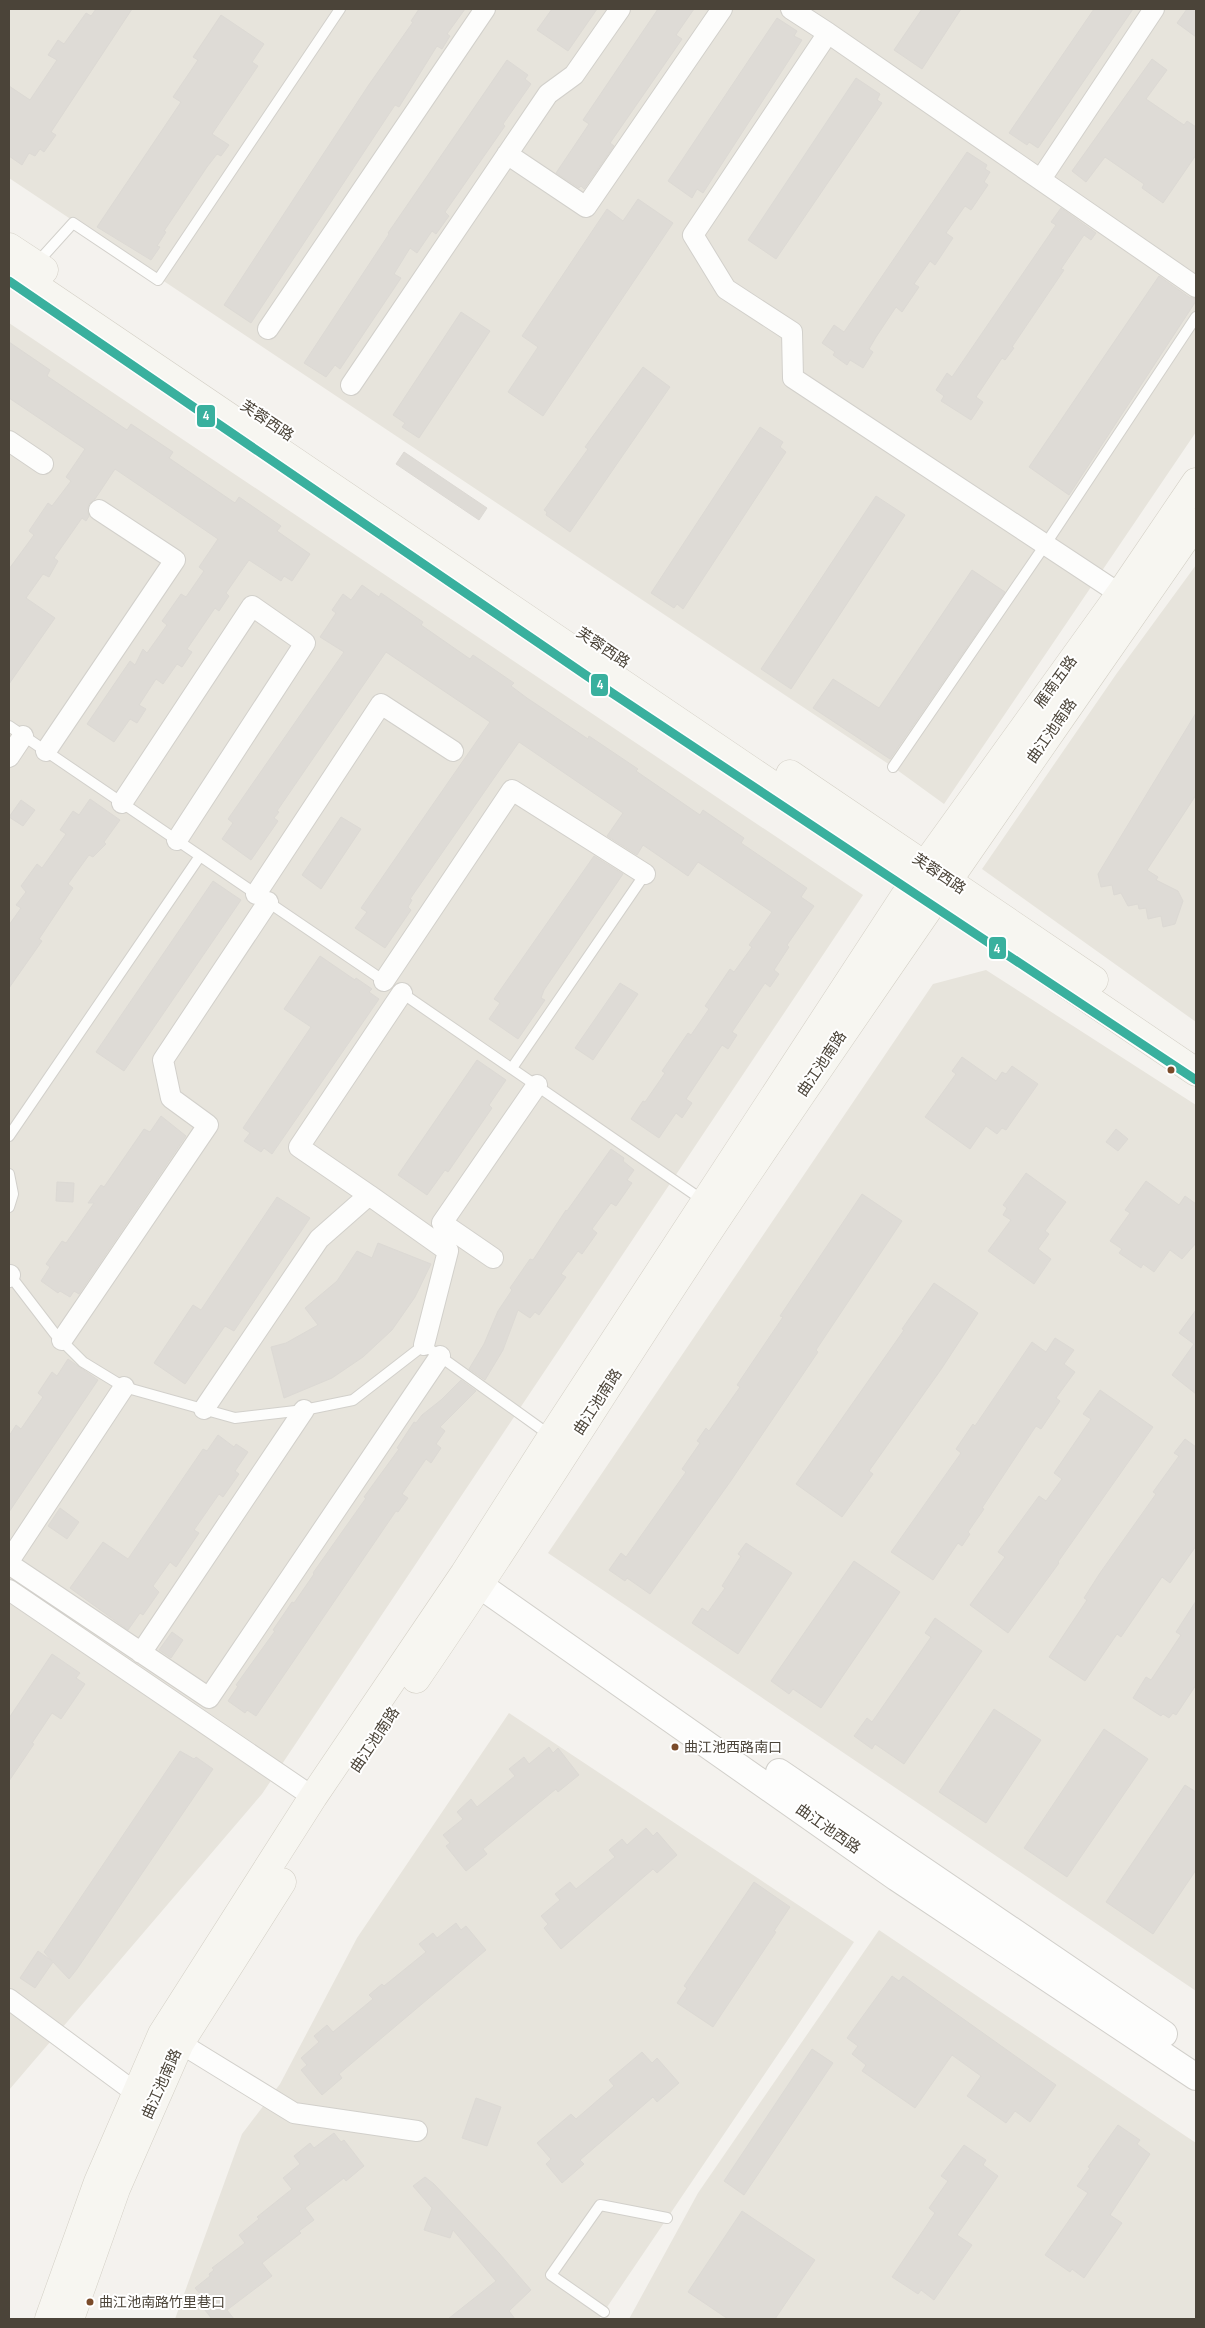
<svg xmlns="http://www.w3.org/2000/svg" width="1205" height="2328" font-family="'Sofia Sans Condensed','Noto Sans SC',sans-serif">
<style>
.residential{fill:#e7e4dc}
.building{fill:#dedbd6;stroke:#dcd9d4}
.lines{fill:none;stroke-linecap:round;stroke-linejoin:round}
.service-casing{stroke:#d2d0cb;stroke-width:12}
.minor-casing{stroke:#d2d0cb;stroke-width:22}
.tertiary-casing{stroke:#d2d0cb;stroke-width:28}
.secondary-casing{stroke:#d3cfc5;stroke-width:29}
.service{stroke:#fdfdfc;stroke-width:10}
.minor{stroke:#fdfdfc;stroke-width:20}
.tertiary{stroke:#fdfdfc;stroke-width:26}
.secondary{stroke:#f7f6f1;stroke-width:28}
.metro-1-casing{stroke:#fff;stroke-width:12}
.metro-1{stroke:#39b09e;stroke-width:9}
.bus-dot{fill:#7a4b2a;stroke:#fff;stroke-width:2}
.labels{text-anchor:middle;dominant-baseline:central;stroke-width:4;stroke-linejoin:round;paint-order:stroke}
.bus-label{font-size:14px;fill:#4b4439;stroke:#fff;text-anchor:start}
.street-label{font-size:15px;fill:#4b4439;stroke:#fff}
.line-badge{stroke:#fff;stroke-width:2}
.badge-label{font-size:14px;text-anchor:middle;font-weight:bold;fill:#fff}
</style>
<rect width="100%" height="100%" fill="#f4f2ee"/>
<path class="residential" d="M9,9h1187v423l-252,372 -51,-37 -884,-589z
M9,323l854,572 -601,899 -253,296z
M1196,565v457l-214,-153 135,-196z
M986,970l210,135v886l-648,-438 385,-569z
M509,1713l345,229 -255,377h-424l67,-185 38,-50 77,-146z
M879,1930l317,213v176h-567l69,-126z"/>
<path class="building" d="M96,9h36l-81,123 5,3 -12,17 -4,-3 -5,7 -6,-3 -7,12 -13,-9v-70l21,14 27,-40 -9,-5 10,-15 6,4 22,-31 5,3z
M419,9h46l-18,25 3,2 -8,13 -5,-3 -38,61 -4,-2 -144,218 -27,-18 144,-219 45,-64 -2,-1z
M552,9h45l-29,42 -31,-21z
M658,9h36l-18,26 6,4 -72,104 4,3 -30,43 -3,-3 -2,2 -23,-15 33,-49 -6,-4z
M922,9h39l-39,60 -28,-19z
M1094,9h39l-95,139 -9,-6 -2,3 -18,-12z
M1187,9h9v28l-19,-14z
M221,15l43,29 -12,18 6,4 -46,68 17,11 -8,11 -4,-2 -10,13 -43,64 2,1 -9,14 3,1 -9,13 -54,-33 84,-125 -8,-5 25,-37 -5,-3z
M777,18l20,13 -3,5 8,4 -99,153 -6,-4 -5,9 -24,-17z
M1152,59l15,11 -21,29 38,26 3,-4 9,6v28l-33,48 -21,-15 2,-4 -39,-27 -19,25 -14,-11z
M507,60l21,15 -3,4 6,5 -28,40 2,2 -60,86 4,4 -13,18 -4,-3 -15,22 -7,-5 -16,26 7,4 -61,91 -5,-4 -9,12 -22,-14 85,-129 -1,-1z
M856,78l24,16 -3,6 5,3 -106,156 -28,-19z
M967,152l20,13 -2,4 5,3 -6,10 4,3 -17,25 -6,-4 -19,27 7,5 -18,27 -5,-4 -16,23 5,3 -17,25 -6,-5 -20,30 -7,12 4,3 -10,16 -13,-8 -3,5 -14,-10 2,-3 -13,-9 12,-18 10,7z
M638,199l35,24 -130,193 -35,-24 30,-45 -16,-11 85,-127 16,12z
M1061,208l35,25 -5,7 -7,-5 -23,34 3,1 -52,77 2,1 -9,12 -3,-2 -26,39 7,5 -12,18 -30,-19 3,-5 -8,-6 11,-17 5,4 104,-152 -5,-3z
M1159,276l30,21 7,2v2l-127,194 -40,-28z
M461,312l29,19 -71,107 -17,-11 3,-4 -12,-8z
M9,342l41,28 -3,6 80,54 4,-6 42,28 -4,6 66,45 4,-6 42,29 -4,5 33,23 -18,27 -8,-5 -3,5 -32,-21 -23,33 3,3 -10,15 -4,-3 -28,41 5,3 -10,15 -5,-3 -14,20 -7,-5 -17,26 7,4 -9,14 -7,-4 -16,23 -27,-18 43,-63 5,4 8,-16 4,4 20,-28 -5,-4 19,-27 5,3 18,-26 -5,-4 19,-28 -103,-70 -20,30 -6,5 -2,6 2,6 -3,5 -4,-3 -28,40 4,3 -9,16 -6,-3 -17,24 29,20 -46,66v-115l25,-34 -5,-4 19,-28 4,3 19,-25 -5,-4 19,-28 -76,-51z
M643,367l27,20 -100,145 -24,-17 1,-3 -3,-2 44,-61 -3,-2z
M760,427l23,15 -3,5 6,5 -103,157 -6,-5 -3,4 -23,-15z
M404,452l83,56 -8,12 -83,-56z
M876,496l29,19 -114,174 -30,-20z
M972,570l33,22 -115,167 -77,-51 20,-29 46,29z
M362,585l17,12 2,-4 42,29 -2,3 49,34 3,-4 41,28 -3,3 16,12 61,41 1,-3 49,33 -2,2 64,44 3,-5 41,28 -3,5 66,45 -6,9 13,9 -27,39 2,2 -15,23 5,4 -9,13 -5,-4 -33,49 5,3 -9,14 -6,-4 -36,54 6,4 -10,15 -6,-5 -17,25 -28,-19 12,-18 2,1 20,-29 -3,-2 26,-38 3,2 18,-26 -4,-3 25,-37 4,3 18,-25 -3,-2 23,-33 -74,-50 -10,14 -45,-31 -6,10 -30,-19 16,-23 -104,-71 -109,157 2,1 -4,7 3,3 -26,38 -30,-20 12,-16 -6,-4 129,-186 -104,-70 -109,159 2,1 -5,6 4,3 -27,39 -29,-21 11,-16 -5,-4 116,-167 -24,-15 16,-24 -4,-3 11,-16 8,6z
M1196,713v82l-49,75 11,7 -2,3 22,11 5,10 -8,23 -12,3 -2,-11 -13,3 -2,-11 -7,1 -1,-5 -10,2 -7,-13 -7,2 -2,-10 -11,2 -3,-13z
M90,799l30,21 -16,22 2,2 -13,13 -4,-2 -21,29 5,4 -34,51 3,2 -33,47v-63l12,-17 -5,-3 10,-13 -5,-6 16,-22 5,4 24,-34 -6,-4 13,-19 6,4z
M21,800l14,10 -12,16 -14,-9z
M341,817l20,12 -40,60 -19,-14z
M594,856l29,18 -79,116 -3,8 4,2 -27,39 -29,-20 11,-16 -6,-4z
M213,881l28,19 -117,171 -28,-19z
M320,956l35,24 1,-2 16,11 -3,3 10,7 -107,155 -8,-6 -3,4 -17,-11 6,-8 -7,-5 68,-101 -27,-18z
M620,983l18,11 -45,66 -18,-12z
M962,1057l34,24 6,-9 4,2 6,-8 26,18 -32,46 -4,-2 -5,6 -11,-8 -16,23 -45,-32 31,-43 -4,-3z
M477,1060l29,20 -17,25 3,3 -44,64 -3,-2 -18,25 -29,-20z
M161,1116l25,20 -107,158 -5,-3 -4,6 -10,-6 -2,2 -17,-12 9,-14 -4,-3 16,-23 4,2 28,-40h-6l13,-18 3,2 40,-58 6,3z
M1116,1129l12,10 -10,12 -12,-9z
M611,1149l13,9 -1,3 11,9 -7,10 5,3 -16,23 -5,-3 -11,15 -8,11 5,4 -15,21 -4,-3 -8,11 -9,12 5,3 -27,38 -4,-3 -5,6 -12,-8 -15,40 -18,30 -16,-11 15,-25 14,-33 14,-21 -2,-2 20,-29 3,1 33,-50 1,1z
M1026,1173l40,29 -21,29 4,3 -11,15 13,10 -17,25 -46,-33 23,-31 -8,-5 4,-7 -4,-3z
M1146,1181l33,24 6,-9 11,8v39l-14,16 -12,-9 -16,22 -11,-8 -2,4 -22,-15 3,-4 -12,-8 20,-28 -5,-3z
M57,1182l17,1 -1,19 -17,-1z
M862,1194l40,27 -86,129 2,2 -88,130 -80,112 -23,-16 -2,3 -16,-11 12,-17 5,4 60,-85 -4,-3 18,-26 -3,-2 9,-13 3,3 31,-44 -3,-2 46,-68 -3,-1z
M277,1197l33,21 -76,113 -9,-5 -40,58 -31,-21 39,-58 8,5z
M378,1243l53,21 -16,33 -23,33 -29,27 -31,21 -48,20 -13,-51 15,-4 32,-18 -13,-17 32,-27 20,-30 15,7z
M934,1283l44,30 -36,55 -73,103 4,3 -31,43 -46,-33 108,-154 -2,-1z
M1196,1310v84l-24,-19 22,-31 -15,-11z
M1055,1338l19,12 -10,14 11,8 -19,26 4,3 -19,28 -5,-3 -54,82 2,1 -16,23 2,2 -8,12 -4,-3 -25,37 -42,-28 70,-99 -5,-4 17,-25 2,2 57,-84 14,10z
M68,1359l30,21 -89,132v-76l7,-11 5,4 22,-32 -5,-4 14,-21 5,4z
M461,1380l15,11 -36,36 5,4 -9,13 5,4 -10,15 -5,-4 -24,35 6,4 -10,14 -2,-1 -140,205 -9,-6 -2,3 -17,-12 10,-15 -2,-1 39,-54 -2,-1 19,-28 2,1 20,-29 -1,-1 53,-75 -2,-1 35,-48 -2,-1 17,-26 2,1 6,-8 19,-15z
M1100,1390l53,37 -95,135 1,1 -51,70 -38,-28 35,-48 -7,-5 41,-56 7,5 16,-22 -8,-6 37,-54 -8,-5z
M218,1435l16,12 2,-3 12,8 -13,19 4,3 -16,23 -4,-3 -25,36 5,3 -23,34 -6,-5 -17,24 6,6 -16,23 -3,-2 -12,17 -58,-42 33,-46 25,17 75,-110 4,2z
M1185,1439l11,8v99l-26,37 -8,-6 -41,60 -4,-3 -32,47 -36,-24 38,-57 -3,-2 16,-25 56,-79 -3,-2 26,-36 -5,-3z
M60,1508l19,14 -12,17 -19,-13z
M746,1543l46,30 -54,81 -46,-31 10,-15 6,4 17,-24 -3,-2 19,-30 -3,-2z
M854,1561l46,31 -79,116 -28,-19 -4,5 -18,-13z
M1196,1601v84l-20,30 -3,-2 -4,5 -6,-4 -2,2 -28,-18 13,-21 5,3 30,-45 -5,-3z
M935,1618l47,33 -78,113 -29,-20 -3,5 -18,-13 13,-18 5,4 59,-85 -6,-4z
M172,1632l11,8 -12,18 -12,-8z
M52,1654l28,19 -4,5 9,6 -24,35 -9,-6 -20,30 2,1 -25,37v-63z
M994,1709l47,31 -55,83 -47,-31z
M1104,1729l44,30 -81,118 -43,-29z
M549,1747l4,6 5,-5 21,27 -21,17 -2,-3 -73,60 4,5 -21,17 -20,-25 4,-3 -7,-8 20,-16 -6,-7 14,-13 6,8 38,-31 -6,-7 15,-12 5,7z
M180,1751l14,8 2,-2 17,12 -136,200 -8,10 -16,-17 -18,26 -15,-10 18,-27 14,10 -8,-9z
M1185,1785l11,7v78l-43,64 -47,-32z
M646,1828l7,8 4,-4 20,23 -20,18 -4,-4 -92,80 -17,-21 4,-4 -7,-8 19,-16 -5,-6 15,-12 6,7 39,-32 -6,-7 13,-11 5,6z
M754,1882l36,25 -16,24 2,1 -63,95 -36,-24 10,-15 -3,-2z
M456,1923l5,7 5,-4 20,24 -147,124 3,4 -20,17 -21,-25 6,-5 -6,-7 18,-16 -5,-6 13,-11 6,7 40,-33 -4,-4 13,-11 2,2 42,-34 -7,-8 14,-11 4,5z
M892,1976l7,5 4,-5 153,109 -26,37 -15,-11 -9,12 -39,-27 14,-20 -29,-21 -37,53 -53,-37 4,-6 -14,-11 6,-8 -11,-8z
M812,2049l21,14 -89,132 -20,-14z
M642,2052l10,11 5,-5 22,25 -22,19 -4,-5 -73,63 4,4 -22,19 -16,-19 5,-5 -14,-16 34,-29 5,5 38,-33 -5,-6z
M476,2098l25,9 -14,39 -25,-8z
M1118,2125l22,15 -3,4 13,10 -40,61 12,8 -38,55 -12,-9 -2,3 -25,-17 43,-62 -11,-7 13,-18 -2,-1z
M334,2133l7,9 3,-2 20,26 -18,15 -2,-3 -39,30 9,12 -15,11 2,2 -39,30 10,13 -45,34 7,9h-22l-15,-19 5,-4 -7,-8 15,-12 -1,-2 5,-4 -2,-2 33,-25 -6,-8 20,-16 -2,-2 35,-28 -9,-11 17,-14 -6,-8 16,-13 4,5z
M964,2145l22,15 -3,5 15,11 -41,59 15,10 -38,55 -13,-10 -3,4 -26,-17 43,-64 -6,-5 19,-27 -7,-5z
M425,2177l9,7 65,69 32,37 -22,21 6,8h-67l48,-38 -43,-51 -3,8 -26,-8 8,-22 -19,-22z
M742,2211l73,49 -40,59h-47l-40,-27z"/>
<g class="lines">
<defs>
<path id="service" d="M36,264l37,-41 85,57 182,-271
M9,726l378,257
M893,767l152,-222 151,-228
M399,991l305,210
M512,1068l133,-194
M9,1136l191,-280
M9,1174l4,20 -4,13
M9,1274l46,60 28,28 41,25 111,31 69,-8 49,-10 71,-55 127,91
M604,2312l-53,-37 49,-70 67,13"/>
<path id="minor" d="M791,9l37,24
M507,154l79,53 136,-198
M1041,179l113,-170
M268,329l217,-320
M351,385l197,-291 26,-19 46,-66
M9,441l34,23
M1120,594l-327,-216 -1,-46 -66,-43 -33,-54 135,-202 368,254
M46,751l129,-191 -76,-50
M9,757l14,-21
M122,803l130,-197 53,37 -128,197
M256,894l125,-190 72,47
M384,981l128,-191 133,84
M369,1195l-70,-48 103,-154
M493,1258l-51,-35 95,-138
M9,1277l1,-2
M62,1340l146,-215 -37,-27 -8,-38 105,-158
M204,1409l115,-170 50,-44 79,56 -24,94
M9,1561l115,-174
M9,1564l200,134 231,-342
M9,1590l304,207
M141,1653l163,-243
M9,1999l127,94
M180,2043l114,70 123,18"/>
<path id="tertiary" d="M464,1574l433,304 299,199
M779,1772l385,262"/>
<path id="secondary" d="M9,247l35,23
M9,268l1187,804
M790,774l304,206
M416,1679c106,-154 203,-314 307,-469 155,-231 315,-459 473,-687
M49,2319l49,-137 64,-148 151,-237 151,-223 88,-138 373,-571 195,-271 76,-112
M70,2319l46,-130 64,-146 102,-161"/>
</defs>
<use href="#service" class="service-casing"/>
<use href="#minor" class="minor-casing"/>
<use href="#tertiary" class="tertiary-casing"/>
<use href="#secondary" class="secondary-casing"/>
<use href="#service" class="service"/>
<use href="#minor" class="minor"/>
<use href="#tertiary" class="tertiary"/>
<use href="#secondary" class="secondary"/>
<defs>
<path id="metro-1" d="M9,281l603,412 584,387"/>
</defs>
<use href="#metro-1" class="metro-1-casing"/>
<use href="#metro-1" class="metro-1"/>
</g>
<g class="bus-dot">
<circle cx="1171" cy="1070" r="4.5"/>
<circle cx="675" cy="1747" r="4.5"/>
<circle cx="90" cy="2302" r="4.5"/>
</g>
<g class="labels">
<g class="bus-label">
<text x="684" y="1747">曲江池西路南口</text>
<text x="99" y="2302">曲江池南路竹里巷口</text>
</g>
<g class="street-label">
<text transform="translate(267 421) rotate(34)">芙蓉西路</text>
<text transform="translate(603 648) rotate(34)">芙蓉西路</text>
<text transform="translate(1056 682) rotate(-54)">雁南五路</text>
<text transform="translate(1052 731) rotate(-55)">曲江池南路</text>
<text transform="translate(939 874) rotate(34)">芙蓉西路</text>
<text transform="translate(822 1064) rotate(-56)">曲江池南路</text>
<text transform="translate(598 1402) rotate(-57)">曲江池南路</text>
<text transform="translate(375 1740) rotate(-56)">曲江池南路</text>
<text transform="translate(828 1829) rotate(35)">曲江池西路</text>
<text transform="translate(162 2084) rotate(-66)">曲江池南路</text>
</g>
</g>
<g class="line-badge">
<rect x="196" y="404" width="20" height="24" rx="5" fill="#39b09e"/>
<rect x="590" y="673" width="19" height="24" rx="5" fill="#39b09e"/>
<rect x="988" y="936" width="19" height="24" rx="5" fill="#39b09e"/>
</g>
<g class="badge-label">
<text x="206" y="420">4</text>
<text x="600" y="689">4</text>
<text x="997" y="953">4</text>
</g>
<rect width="1205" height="2328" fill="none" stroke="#4b4439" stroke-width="20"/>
</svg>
